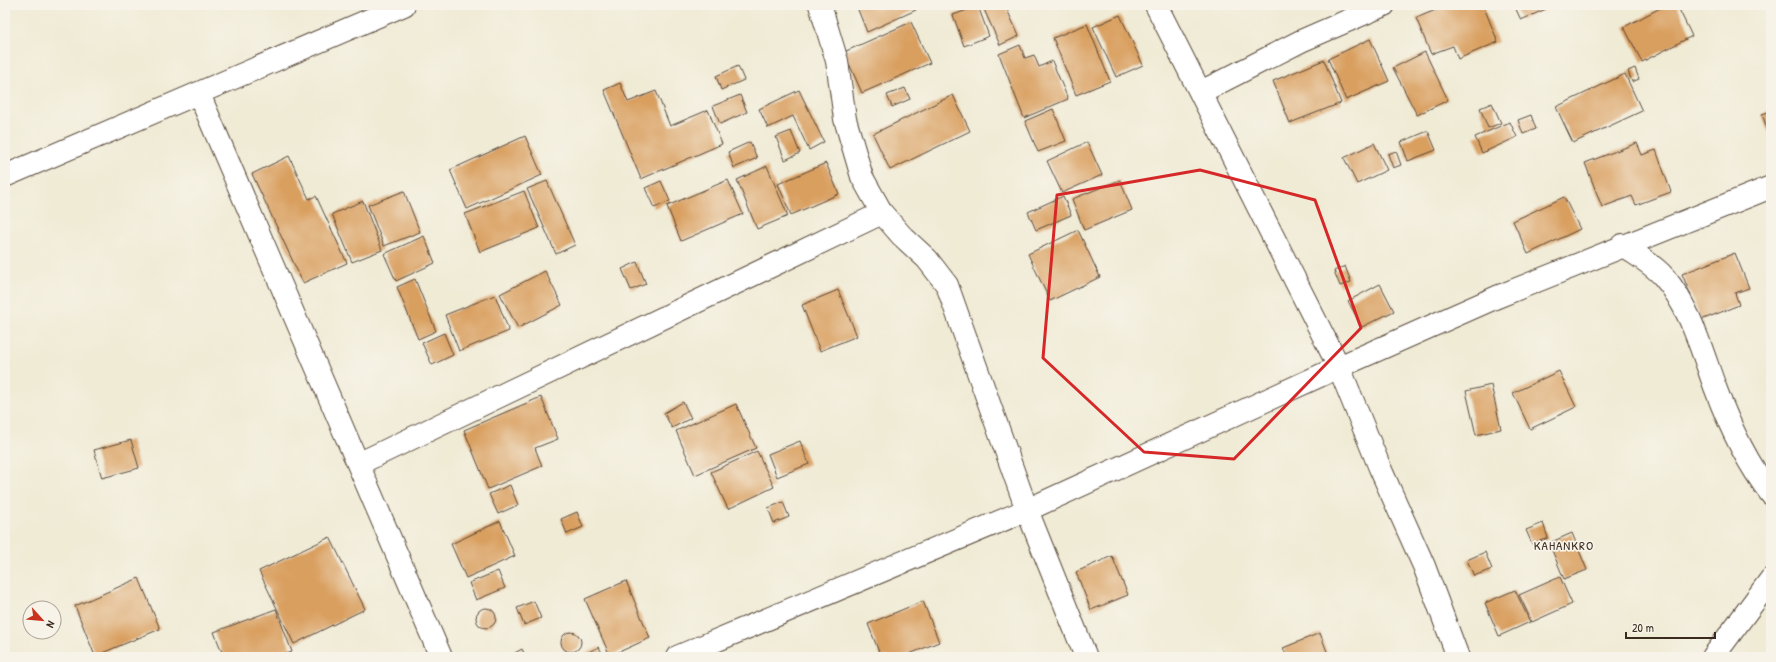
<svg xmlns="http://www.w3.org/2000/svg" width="1776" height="662" font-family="'Patrick Hand',sans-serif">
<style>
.building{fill:#d99f5e}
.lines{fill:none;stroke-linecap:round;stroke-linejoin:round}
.minor-casing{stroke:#564739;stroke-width:24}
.minor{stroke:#fff;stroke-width:22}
.marked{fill:none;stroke:#d62828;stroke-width:3;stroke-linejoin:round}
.labels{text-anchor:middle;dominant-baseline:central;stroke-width:3.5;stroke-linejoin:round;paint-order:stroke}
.quarter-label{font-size:13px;letter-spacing:1px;fill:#3b2a1e;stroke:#f7f3e8}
</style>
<rect width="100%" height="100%" fill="#f7f3e8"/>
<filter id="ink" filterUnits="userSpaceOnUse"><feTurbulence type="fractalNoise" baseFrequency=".025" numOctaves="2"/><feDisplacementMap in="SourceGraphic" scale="8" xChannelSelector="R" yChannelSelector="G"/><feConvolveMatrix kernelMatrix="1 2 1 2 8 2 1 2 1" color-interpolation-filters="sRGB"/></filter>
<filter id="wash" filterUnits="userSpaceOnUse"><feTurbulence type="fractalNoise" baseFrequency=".012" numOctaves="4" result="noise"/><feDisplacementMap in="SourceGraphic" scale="16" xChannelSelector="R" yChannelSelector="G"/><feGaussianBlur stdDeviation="0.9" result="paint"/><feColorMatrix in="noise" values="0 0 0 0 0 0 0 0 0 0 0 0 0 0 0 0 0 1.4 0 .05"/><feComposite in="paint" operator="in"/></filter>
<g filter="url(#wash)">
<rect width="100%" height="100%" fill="#f0ebd5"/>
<g id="blocks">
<path class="building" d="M856,5h58l2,5 -49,22z
M982,5h23l14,31 -19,9z
M1448,5h35l15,37 -40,17 -5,-13 -22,8 -15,-36z
M1514,5h41l-34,15z
M1666,5h11l15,31 -50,26 -18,-35z
M978,6l11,30 -25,10 -11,-31z
M1120,15l23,50 -27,12 -23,-50z
M911,22l19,41 -68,30 -18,-41z
M1087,24l23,57 -34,14 -23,-57z
M1370,39l19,42 -43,19 -18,-41z
M1020,45l5,13 9,-3 5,12 13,-6 16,38 -44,19 -25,-64z
M1425,52l23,48 -31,15 -24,-47z
M1324,60l17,43 -51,20 -17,-42z
M738,66l6,14 -23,10 -5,-14z
M1635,68l4,11 -7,3 -4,-11z
M1625,74l17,37 -69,32 -17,-36z
M620,83l8,19 28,-11 14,35 38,-16 14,34 -81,35 -37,-89z
M905,88l5,11 -18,8 -5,-12z
M799,90l25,52 -15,8 -16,-34 -25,12 -9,-19z
M740,95l7,17 -27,12 -7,-18z
M953,95l17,36 -80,39 -17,-36z
M1492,103l9,20 -13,5 -8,-20z
M1053,109l13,32 -28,11 -13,-31z
M1771,111v29l-9,-26z
M1531,115l5,14 -13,5 -5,-14z
M1510,122l7,15 -35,16 -7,-16z
M791,131l9,22 -15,7 -9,-23z
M1428,131l8,19 -28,11 -7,-19z
M525,136l17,39 -75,34 -17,-39z
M750,142l7,16 -23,10 -6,-16z
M1087,142l15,33 -40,18 -15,-32z
M1374,143l13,27 -30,14 -13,-26z
M1637,143l5,12 14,-5 15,42 -35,13 -4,-9 -30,11 -17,-44z
M1396,151l5,14 -8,3 -5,-14z
M289,156l20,43 7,-3 31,67 -44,20 -51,-109z
M826,163l13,31 -48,21 -13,-31z
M767,166l21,50 -31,13 -20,-49z
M728,180l15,34 -62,27 -14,-35z
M1120,180l12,30 -48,20 -12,-31z
M547,181l28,64 -19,9 -29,-65z
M661,181l9,20 -16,7 -9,-20z
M404,191l16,41 -36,14 -16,-41z
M524,191l15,37 -59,24 -15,-38z
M1063,196l8,19 -35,15 -8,-18z
M1564,197l16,32 -52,25 -15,-33z
M363,201l19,49 -30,12 -20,-48z
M1078,230l22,47 -50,24 -22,-47z
M424,236l11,27 -39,18 -12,-27z
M1735,253l14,35 -14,5 4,12 -38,15 -19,-46z
M637,262l9,22 -15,6 -9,-21z
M1345,266l6,16 -11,4 -6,-15z
M545,271l17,34 -44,23 -18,-34z
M415,279l21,52 -18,8 -21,-52z
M1380,284l14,27 -32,16 -14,-26z
M838,290l19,46 -37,15 -18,-46z
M495,295l14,36 -50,20 -14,-36z
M444,333l9,22 -21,10 -10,-22z
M1559,371l17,36 -46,22 -17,-36z
M1491,385l10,44 -25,6 -10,-44z
M541,397l17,42 -23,9 7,18 -54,23 -24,-59z
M683,402l8,16 -19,10 -8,-15z
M736,404l20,44 -61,27 -19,-44z
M131,440l8,28 -37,10 -8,-28z
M800,441l9,23 -32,13 -9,-23z
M757,451l17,36 -46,22 -17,-37z
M510,485l8,20 -20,9 -9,-20z
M783,502l6,15 -15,6 -6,-15z
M577,512l6,15 -16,7 -6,-15z
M500,521l15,35 -49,22 -15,-34z
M1543,523l5,15 -16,6 -6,-14z
M1572,533l15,37 -23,9 -15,-36z
M330,537l35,72 -71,35 -35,-73z
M1485,552l7,17 -18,7 -7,-16z
M1112,556l16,39 -37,15 -15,-38z
M498,571l7,17 -29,12 -7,-17z
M1560,577l12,27 -40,18 -13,-27z
M139,578l21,51 -65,27 -20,-50z
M626,581l24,57 -40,18 -25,-57z
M1515,590l15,32 -31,14 -14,-33z
M534,601l7,17 -17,7 -7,-17z
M923,601l16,41 -37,15h-21l-13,-33z
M476 618a10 10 0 1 1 20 0a10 10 0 1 1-20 0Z
M276,609l16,43 -14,5h-54l-10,-25z
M561 642a10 10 0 1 1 20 0a10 10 0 1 1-20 0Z
M1320,633l9,24h-42l-4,-9z
M599,647l5,10h-26z
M522,649l4,8h-19z"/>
</g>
</g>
<g filter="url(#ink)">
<use href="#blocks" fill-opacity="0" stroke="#564739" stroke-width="1"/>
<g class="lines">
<defs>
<path id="minor" d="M820,5l17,56 8,58 17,58 20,36 20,23 25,23 20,26 80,225 59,147
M1156,5l183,362 41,101 44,98 34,91
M1201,92l100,-51 83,-36
M199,94l242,563
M5,176l399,-171
M1622,245c13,9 32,20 42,32 26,30 37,72 51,110 14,38 31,75 56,107
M358,464l524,-251
M677,657l350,-147 312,-143 158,-70 274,-110
M1713,657l58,-78"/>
</defs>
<use href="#minor" class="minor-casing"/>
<use href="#minor" class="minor"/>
</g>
</g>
<path class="marked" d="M1200,170l115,30 46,128 -127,131 -90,-7 -101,-94 14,-163z"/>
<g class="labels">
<g class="quarter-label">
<text x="1564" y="545">KAHANKRO</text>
</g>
</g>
<rect width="1776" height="662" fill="none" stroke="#f7f3e8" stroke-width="20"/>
<g transform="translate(42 620) rotate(117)"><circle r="19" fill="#f7f3e8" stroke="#aca397"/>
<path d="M0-3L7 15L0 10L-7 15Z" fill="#c8321e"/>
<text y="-6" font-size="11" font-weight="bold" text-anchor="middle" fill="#3b2a1e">N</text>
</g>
<path d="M1626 632v6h89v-6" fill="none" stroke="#3b2a1e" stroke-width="2"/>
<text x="1632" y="632" font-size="12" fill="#3b2a1e" stroke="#f7f3e8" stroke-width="3" paint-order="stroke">20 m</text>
</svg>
